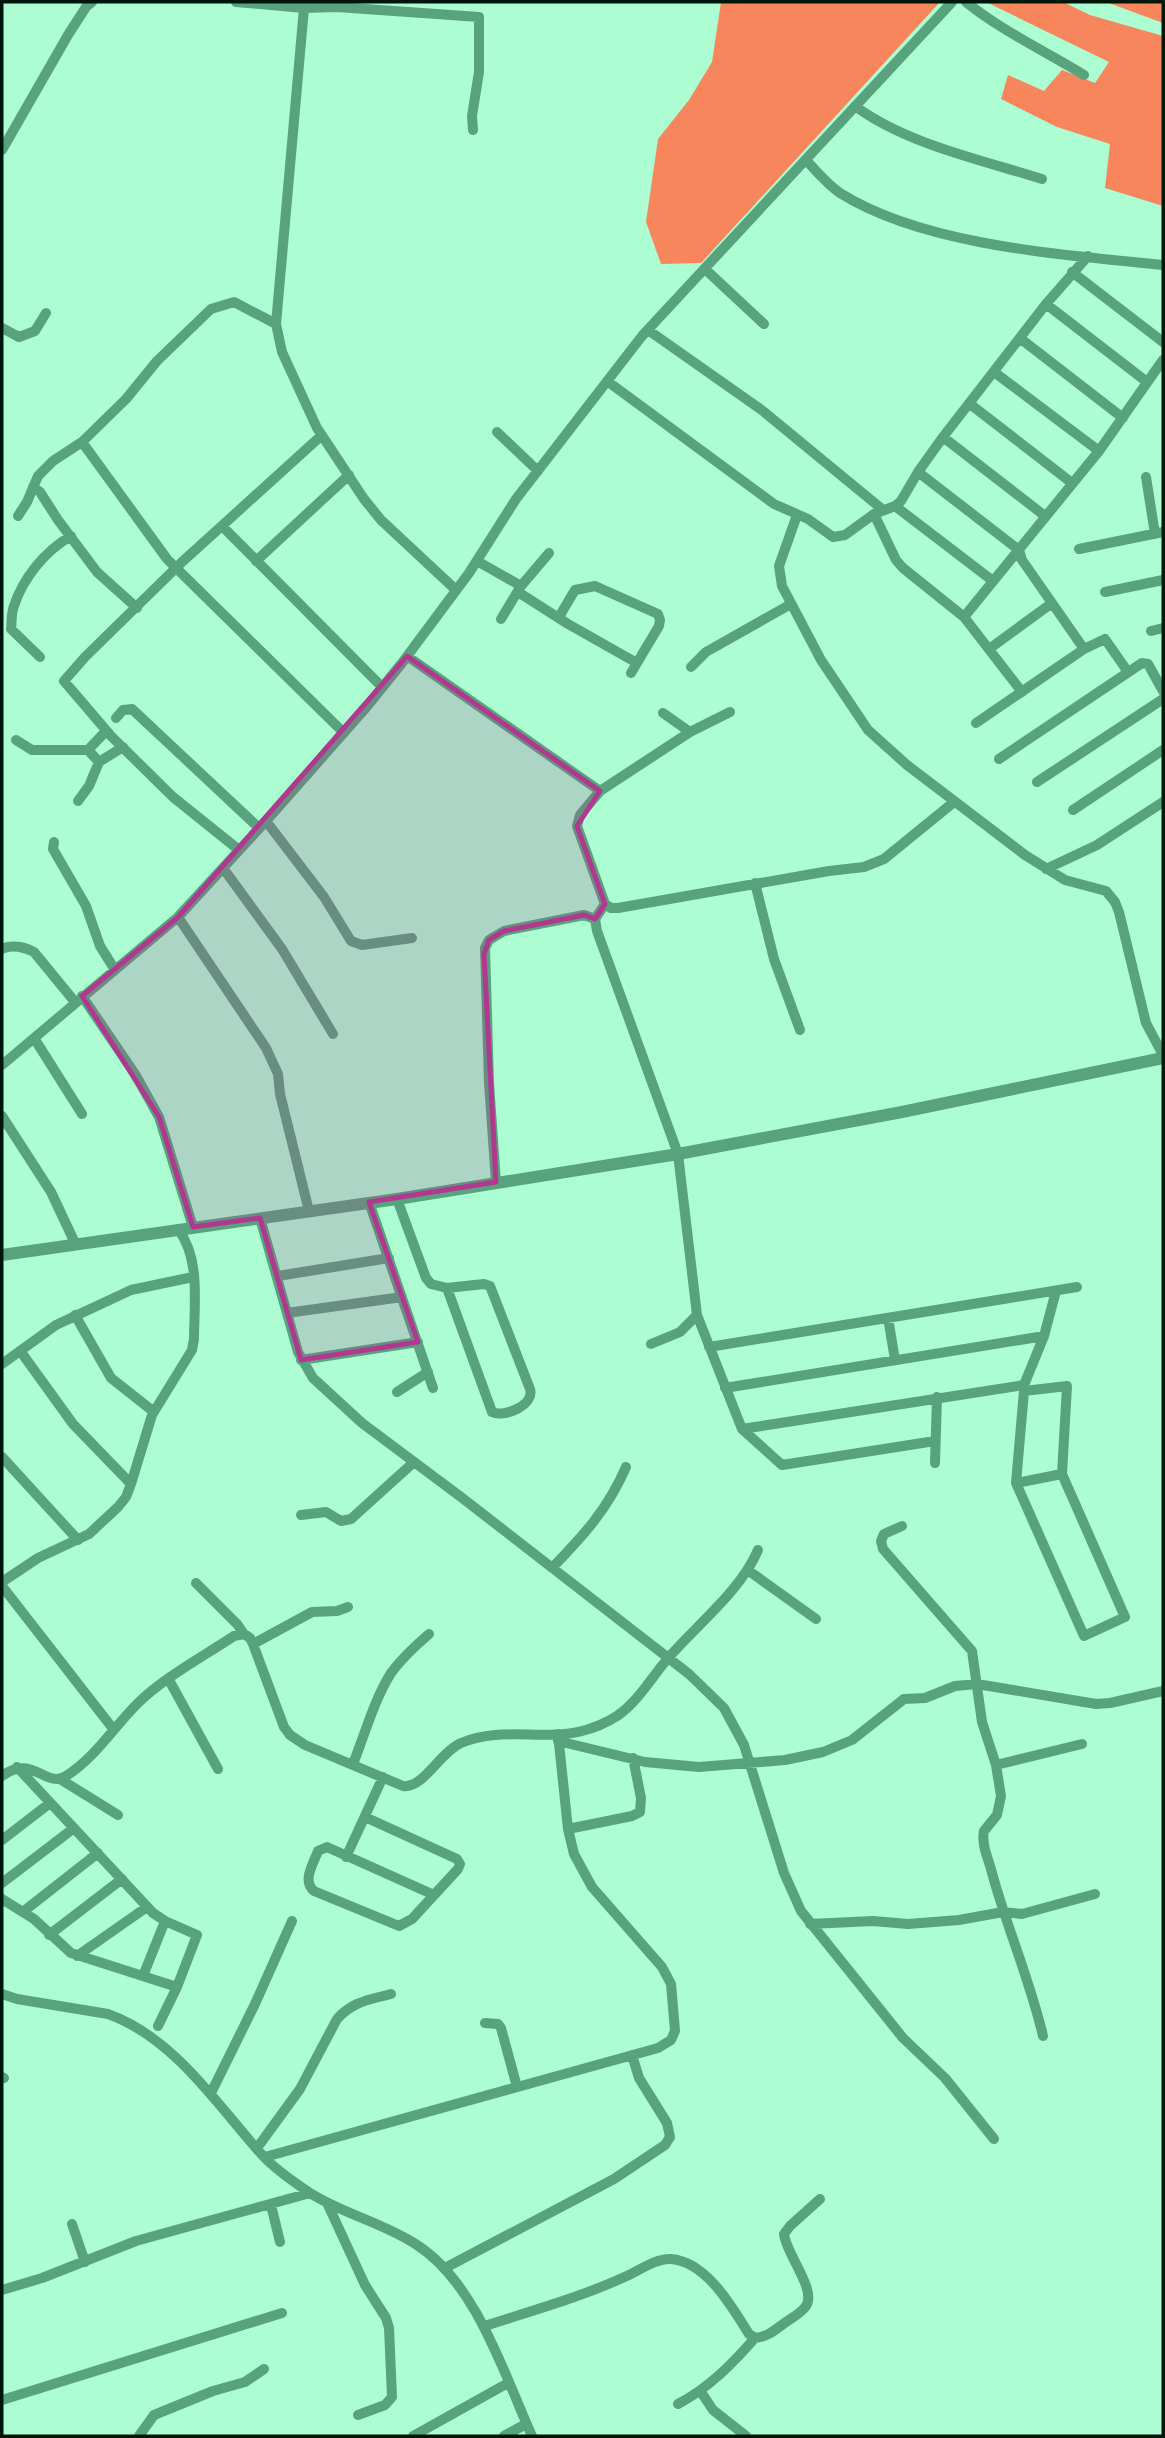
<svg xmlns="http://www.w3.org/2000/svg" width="1165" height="2438" font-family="Figtree,sans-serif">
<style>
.forest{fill:#f7865c}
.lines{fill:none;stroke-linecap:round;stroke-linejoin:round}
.minor{stroke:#58a37e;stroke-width:10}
.tertiary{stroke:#58a37e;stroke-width:12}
.marked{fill:#b0398f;fill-opacity:0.2;stroke:#b0398f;stroke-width:5;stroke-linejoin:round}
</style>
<rect width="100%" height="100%" fill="#adfdd3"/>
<path class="forest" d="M721,2h219l-239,261 -40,1 -15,-42 12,-83 31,-39 23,-38z
M986,2h77l27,13 73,21v170l-58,-18 5,-44 -53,-17 -56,-28 7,-24 36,16 18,-21 33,13 14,-21z
M1106,2h57v21z"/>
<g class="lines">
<path class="minor" d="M236,2l68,6
M966,2c36,29 79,49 118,73
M855,106c51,38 127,54 187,73
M2,150l66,-115 18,-28 6,-5
M806,160c10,11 22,25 34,33 84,53 226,62 323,72
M705,269l59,55
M1072,272l91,70
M1046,304l101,78
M2,328l17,9 16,-6 11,-18
M648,330l115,81 119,98
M1021,339l102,79
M994,372l105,79
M607,381l167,123 34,15 25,18 12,-2 29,-21 21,-8 6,-5 17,-29 25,-35 103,-133 42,-48
M970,404l102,79
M497,432l41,39
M943,437l102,79
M82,442l85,117 177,174
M918,472l101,78 3,10 62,89 21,-10 23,33
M1146,477l9,57
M33,487l7,5 18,28 39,52 40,36
M895,506l98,75
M874,514l22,46 7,8 61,49 58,75
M797,515l-18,51 3,20 39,74 47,70 39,35 118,90 40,25 41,11 9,11 4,10 27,111 17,32
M18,516l9,-14 11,-26 15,-15 29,-19 44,-43 31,-38 54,-52 23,-7 42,22
M222,526l160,161
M1079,549l84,-17
M256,561l93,-86
M477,561l44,25
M456,590l-75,-70 -17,-21 -47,-71 -35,-76 -6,-28 28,-316 33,-1 142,10v55l-7,44 1,14
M518,592l50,32 69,39
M1105,592l58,-12
M559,617l16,-27 20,-4 63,28 2,6 -1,6 -28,47
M964,617l135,-166 64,-91
M501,619l20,-33 28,-33
M1151,631l12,-3
M989,649l63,-46
M407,656l193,135
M40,657l-29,-28c1,-7 0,-16 3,-23 9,-28 31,-55 57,-70
M691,667l15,-15 85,-48
M663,713l27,19 -90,59 -20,24 -3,11 28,78 -10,15 2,12 81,223 19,161 45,114 40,36 153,-24
M116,718l7,-8 9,-1 127,119
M976,723l108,-74
M690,732l40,-20
M16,740l16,10h56l11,12 24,-15
M88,750l18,-19
M999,759l143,-96 6,1 15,27
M1037,782l126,-83
M78,801l11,-15 10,-24
M1073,810l90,-60
M266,821l58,76 27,44 11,4 50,-7
M54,842l-1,7 33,57 14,40 15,24
M239,850l-66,-53 -62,-61 -47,-55 21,-24 97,-95 140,-127
M223,868l59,81 51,85
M1046,869l51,-24 66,-43
M755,883l19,76 26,71
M605,904l6,4h7l211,-37 35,-4 20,-8 70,-57
M178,917l88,131 12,26 2,20 29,117
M2,949c9,-5 23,-2 32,3l41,50
M82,996l53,78 24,43 34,110
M34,1038l48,76
M2,1065l176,-148 88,-96 98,-111 38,-47 67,-90 47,-74 126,-163 310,-334
M2,1116l49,76 24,51
M496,1182l-7,-99 -4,-135 4,-8 15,-9 80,-16 11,4
M397,1199l29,79 5,6 16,4 45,124c12,6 43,-7 38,-23l-40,-103 -6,-2 -37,4
M369,1202l64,186
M260,1218l38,134 15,26 49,45 99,74 228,177 35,34 20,37 40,128 17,38 102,127 42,40 49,61
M278,1276l111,-18
M287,1313l115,-16
M75,1315l36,63 43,34
M888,1318l7,42
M651,1344l29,-12 17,-17
M709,1347l368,-60
M21,1352l52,72 58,60
M301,1360l117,-18
M2,1364l54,-39 75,-35 62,-13
M725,1388l319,-52
M1024,1391l43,-5 -5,88 63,143 -41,19 -68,-153 8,-92v-6l20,-49 12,-45
M397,1392l31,-20
M742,1429l282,-44
M2,1457l76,83
M935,1463l2,-66
M1016,1483l46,-9
M301,1515l25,-3 15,9 10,-2 63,-57
M902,1526l-18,8 -3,7 2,8 89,102 10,71 14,43 5,31 -4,19 -13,16c-3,14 5,29 8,42 15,55 38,107 51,163
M552,1568c31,-32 56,-59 74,-101
M749,1571l67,48
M2,1582l36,-24 51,-24 29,-27 8,-10 5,-13 21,-69 40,-65 2,-11c0,-35 7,-80 -16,-110
M196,1583l41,41 7,10
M2,1586l112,144
M253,1644l59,-32 25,-1 11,-4
M169,1680l49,89
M558,1741l87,21 54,5 86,-7 38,-8 29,-12 52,-41 21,-1 30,-12 22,-2 119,20 14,-1 53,-12
M353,1764c12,-30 21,-64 38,-91 11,-15 24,-27 38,-39
M996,1765l86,-21
M17,1767l136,146 12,8 32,14 -20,52 -19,39
M2,1776c30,-23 44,13 64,0 28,-17 48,-49 71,-72 26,-26 67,-48 97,-68l10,-2 6,4 3,6 31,83 6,8 15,10 98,41c20,3 36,-33 58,-43 40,-17 81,-2 121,-12 12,-3 24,-8 35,-15 22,-15 35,-40 53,-60 29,-33 71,-66 88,-106
M60,1779l58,36
M365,1817l92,42 3,5 -2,5 -46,50 -13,7 -85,-35c-12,-10 -1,-27 4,-40l9,-4 107,48
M568,1829l64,-13 8,-4 1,-14 -8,-40
M2,1840l48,-37
M346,1857l37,-80
M2,1883l72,-55
M2,1899l32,20 37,34 106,34
M24,1911l74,-58
M810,1924l63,-3 35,3 51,-4 44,-8 19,2 73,-20
M49,1935l73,-56
M77,1956l70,-49
M143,1976l22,-55
M2,1994l15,5 91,15c67,24 110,92 155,142 14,15 31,26 47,37
M485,2023l13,1 3,4 16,59
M2,2077l2,1
M211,2093l44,-89 37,-83
M257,2148l43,-59 37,-70c16,-18 32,-19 54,-25
M265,2157l393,-109 13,-8 4,-9 -4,-47 -9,-17 -70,-80 -18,-33 -6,-25 -10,-95
M271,2205l9,37
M328,2205l37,80 21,33 3,10 3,69 -7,8 -27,10
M72,2224l13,38
M445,2268l169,-89 51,-34 5,-8 -3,-14 -28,-45 -7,-23
M2,2290l40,-12 94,-37 174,-48c33,21 74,30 107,52 59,38 87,129 115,191
M485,2326c49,-16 100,-30 146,-52 12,-6 27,-16 40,-15 36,3 61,48 78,75l6,4c14,-1 23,-11 34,-18 6,-4 13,-8 17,-14 11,-16 -20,-52 -22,-72l6,-8 30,-27
M701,2392l12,18 33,26
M2,2400l280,-87
M678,2404c32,-17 54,-40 77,-66
M139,2436l15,-21 59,-24 32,-9 19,-13
M413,2436l95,-53
M504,2436l22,-12"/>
<path class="tertiary" d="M2,1255l395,-56 281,-45 224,-42 261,-54"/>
</g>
<path class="marked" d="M407,656l193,135 -23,35 28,78 -10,15 -11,-4 -80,16 -15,9 -5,14 12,228 -127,20 49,140 -117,18 -41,-142 -67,9 -34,-110 -77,-121 96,-79z"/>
<rect width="1165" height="2438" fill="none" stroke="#00160b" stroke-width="7"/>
</svg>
